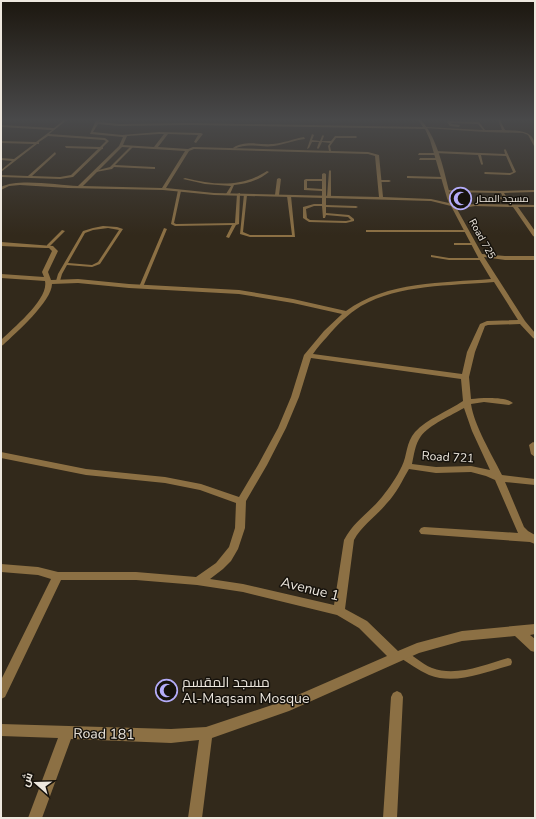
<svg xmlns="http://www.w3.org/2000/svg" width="536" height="819" font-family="'Nunito Sans',Cairo,sans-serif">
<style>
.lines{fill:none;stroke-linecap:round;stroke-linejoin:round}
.service{fill:#8c7044;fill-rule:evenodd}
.minor{fill:#8c7044;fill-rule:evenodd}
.labels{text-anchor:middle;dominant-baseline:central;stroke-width:3;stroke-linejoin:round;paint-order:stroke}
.far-poi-label{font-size:10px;fill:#ede7de;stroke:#16120c;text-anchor:start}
.far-street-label{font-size:10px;fill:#ede7de;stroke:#16120c}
.street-label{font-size:12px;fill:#ede7de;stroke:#16120c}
.near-street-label{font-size:14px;fill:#ede7de;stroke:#16120c}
.near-poi-label{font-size:14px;fill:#ede7de;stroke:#16120c;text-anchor:start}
</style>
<rect width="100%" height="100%" fill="#32291b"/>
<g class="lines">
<path class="service" d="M64,120h3l-18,14 56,4 4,3 -6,6v2h-1l-29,28 -13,2 -59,-2v-2l27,1 27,-24 1,2 -24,22 28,1 11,-2 27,-26 -32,-1 -1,-2 35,1 6,-6 -2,-1 -56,-4 -9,6v2h-2l-36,28v-2l11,-9 -11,-1v-2l13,1 20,-15 -33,-1v-2l35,1 16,-12 -51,-3v-2l53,3z
M498,120h2l5,10c12,1 30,-1 30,17l-1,-1 -6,-11 -5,-2 -38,-1 -60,-4 1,-1 57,3 -5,-6 -28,-1 2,1 8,1 -1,2 -9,-1 -3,-4 1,-1 31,1 6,8h17z
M312,134l2,1 -2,5 8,1 2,-5 1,-1 1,1 -2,5h9l4,-5h21l1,1 -1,1h-20l-6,8 1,5 -1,1 -1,-1 -1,-5 2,-3 -8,-1 -3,6 -1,1 -1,-1 2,-6h-7l-3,6 -2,1z
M304,137l1,2c-10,1 -20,5 -31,7 -15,2 -25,-4 -40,3l-1,-1c12,-8 26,-3 40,-4 11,-1 20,-5 31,-7z
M131,146l2,1 -18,18 39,2h1v2l-41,-2 -2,2 -16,3 -1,-1 15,-4z
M505,149l1,1 10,22 -6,3 -25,-1 -1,-1 1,-1 25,1 3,-1 -7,-16 -25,-1 2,9 -1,1 -1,-1 -3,-9 -43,-2 -1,-1 1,-1 70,3 -1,-4z
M419,153h17l1,1 -1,1h-18z
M420,158h18l1,1 -1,1h-19z
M330,170l1,1v26l-2,1 -2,-1 2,-26z
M267,171l2,1c-10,8 -22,12 -35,13l-4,9 -2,1 -2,-1 5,-8 -26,-2 -22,-5 2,-1c29,7 56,10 82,-7z
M324,173l2,1v31l30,1 2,1 -2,1 -30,-1v6l23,2 5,4v2l-8,2 -37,-1 -6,-4v-11l11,-3h8v-13l-18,-1v-10l2,-1h16v-5zM307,181h15v8l-15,-1zM314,206h8l1,12h2l1,-3 22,2 3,3 -5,1 -36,-1 -3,-2 -1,-9z
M408,176l35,1 2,1 -2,1 -36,-1v-2z
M279,178l2,1 -2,16 -2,1 -2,-1 2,-16z
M380,180h9l2,1 -2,1h-10l-1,-1z
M178,190l3,1 -7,32 2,1 59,-1 2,-29 3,-1 -1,31 -3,1 -7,13 -3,-1 6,-12 -57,1 -4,-2z
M446,190l54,1 35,-1v2l-31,1 3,5 -2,1h-26l-2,-1 1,-1h25l-2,-4 -54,-1h-1z
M244,194l3,1 -4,37 7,3h42l-5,-39 2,-1 2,1 4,41h-45l-10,-3z
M103,226l14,1 6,2 -23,35 -8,3 -25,-2 -5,9 -2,7 -1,1h-2l-1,-1 2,-7 25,-43 10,-3zM108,228l11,2 -21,32 -6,3 -24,-2 17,-30 8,-3z
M164,228l3,1 -24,58 -1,1h-2l-1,-1z
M62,230l3,1 -16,16h-2v-2z
M366,230h101l2,1 -2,1h-101z
M454,243h20l2,1 -2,1h-20z
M431,255l18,3h33l2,1 -2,1h-33l-18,-3z
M402,650c11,4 19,14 30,18 24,9 52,-3 76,-10l3,1 1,3 -1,3 -3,1c-26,7 -53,19 -79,9 -11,-5 -20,-12 -30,-18l-1,-3 1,-3z"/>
<path class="minor" d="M96,120h4l-1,2 20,2 71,-1 233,4 -5,-7h3c18,20 23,53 30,78l5,8 19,-2 60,1v2h-17l17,24v6l-2,-1 -20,-29 -38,-1 -18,3 25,45 23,2h30v4h-30l-21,-3 41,64 10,12v6l-2,-1 -13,-14 -32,1 -3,1 -10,26 -6,25 2,22c10,-1 34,-3 42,4l-4,2 -25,-3 -13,2c3,21 21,51 31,71l33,4v6l-30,-3 19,45 4,4 7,4v9l-5,-2 -109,-8 -2,-3 2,-3 3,-1 94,6 -23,-53 -9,-4 -15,-4 -35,1 -27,-4c-7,12 -13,25 -22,34 -10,13 -25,22 -33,37l-9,69 22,12 31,30 19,-8 45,-12 73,-7v10l-5,1 5,4v13l-4,-1 -16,-15 -53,5 -43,12 -130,58 -77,27 -10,80h-14l11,-78 -28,3 -100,-4 -29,79h-14l30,-80 -57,-2v-12l170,5 35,-2 78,-26 103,-45 -28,-28 -22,-13 -94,-23 -46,-7 -61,-5h-75l-56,117 -4,2v-19l50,-101 -13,-4 -37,-3v-8l37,3 20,5h78l60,5 20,-14 13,-16 6,-19 1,-25 -36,-13 -35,-7 -79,-8 -85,-17v-6l85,17 79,8 36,7 38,13 19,-32 20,-37 13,-31 13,-42 20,-24 18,-17 -49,-11 -54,-9 -110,-6 -51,-5 -26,1c0,17 -36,49 -49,61l-2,1v-6c12,-12 48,-41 44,-59l-44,-3v-4l43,3 -2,-5 10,-21 -3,-3h-4l-44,-2v-4l52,4 5,5 -10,21 3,8 27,-1 51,5 110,6 54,9 53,12c41,-30 97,-28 145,-32l-12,-20 -28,-53 -20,-5 -217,-6 -51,-5 -95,-2 -48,-3 -11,1 -8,4v-3c16,-9 57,-2 77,-1l41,-40 4,-9 -33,-3zM98,124l21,2 71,-1 235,4 5,11 17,58 2,5 -18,-4 -48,-2 -4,-42 -11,-3 -175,-5 -5,2 -30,-2 10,-13 30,1 -4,7 2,1 7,-9 -2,-1 -42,-1 -37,3 -29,-3zM159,134h5l-10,13 -31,-2 4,-9zM122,147l63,4 -23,37 -79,-2zM194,149l174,5 7,2 4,41 -165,-4 -48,-5 23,-37zM494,282l24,38 -31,1 -7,3 -13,28 -5,22 -149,-20c4,-6 9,-12 14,-17 10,-12 21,-23 34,-31 39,-22 89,-20 133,-24zM311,358l150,21 2,22c-15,10 -36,18 -48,31 -9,10 -8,24 -13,34 -5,11 -13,22 -20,31 -13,16 -27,23 -38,43l-10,65 -91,-21 -33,-5 13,-10 8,-8 7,-12 7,-21 1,-27 21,-36 19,-37 13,-31zM464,408l8,23 18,39 -19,-4 -35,1 -24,-3c2,-9 3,-20 9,-28 8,-11 31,-21 43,-28z
M533,442l2,1v14l-4,-3 -2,-9z
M397,691l4,2 2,4 -6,121h-14l8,-121 2,-4z"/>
</g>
<linearGradient id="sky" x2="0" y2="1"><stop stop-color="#1c170f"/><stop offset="0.51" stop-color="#49494a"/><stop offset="1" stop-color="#49494a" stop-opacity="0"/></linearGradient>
<rect width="536" height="235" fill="url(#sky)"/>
<defs>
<symbol id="mosque-ring" viewBox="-11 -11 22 22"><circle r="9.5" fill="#16120c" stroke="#b4acf9" stroke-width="1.5"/><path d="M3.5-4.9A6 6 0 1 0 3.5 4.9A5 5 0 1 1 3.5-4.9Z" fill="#b4acf9"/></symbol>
</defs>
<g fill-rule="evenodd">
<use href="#mosque-ring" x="448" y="186" width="25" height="25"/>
<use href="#mosque-ring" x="154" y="678" width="25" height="25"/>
</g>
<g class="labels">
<g class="far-poi-label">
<text x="476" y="199">مسجد المحار</text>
</g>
<g class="far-street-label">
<text transform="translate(482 239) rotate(61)">Road 725</text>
</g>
<g class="street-label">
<text transform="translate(448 457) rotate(3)">Road 721</text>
</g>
<g class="near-street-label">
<text transform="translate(310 589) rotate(14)">Avenue 1</text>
<text transform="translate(104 734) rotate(1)">Road 181</text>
</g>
<g class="near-poi-label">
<text x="182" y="682">مسجد المقسم<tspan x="182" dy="16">Al-Maqsam Mosque</tspan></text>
</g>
</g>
<rect width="536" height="819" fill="none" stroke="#ede7de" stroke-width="4"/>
<g transform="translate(36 783) rotate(290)" stroke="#16120c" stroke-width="3" paint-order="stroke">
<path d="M0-3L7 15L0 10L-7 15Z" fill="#ede7de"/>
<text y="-6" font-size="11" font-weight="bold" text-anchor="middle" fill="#ede7de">ش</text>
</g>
</svg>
